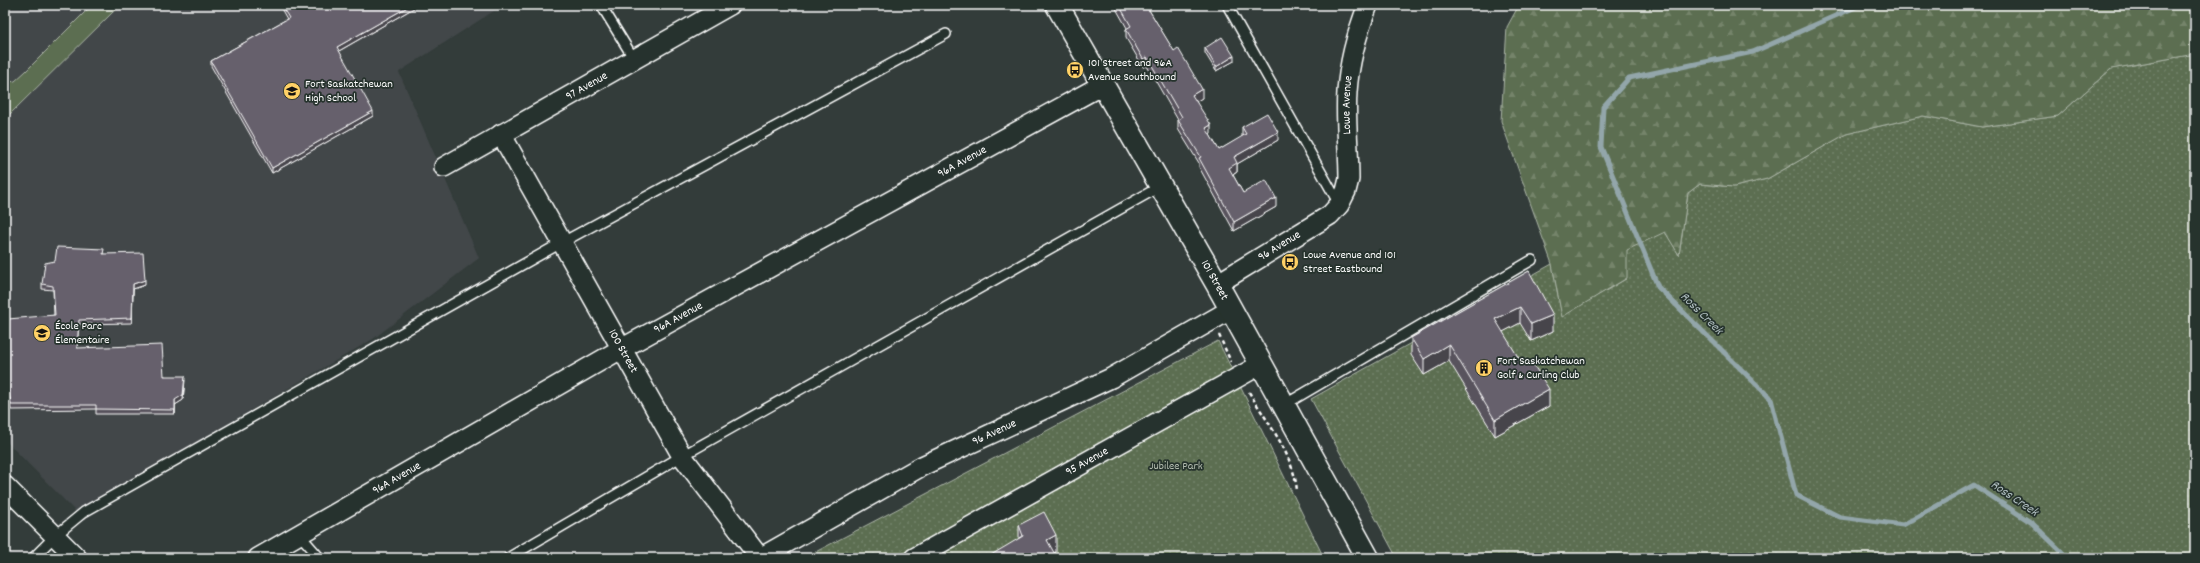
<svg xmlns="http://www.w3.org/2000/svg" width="2200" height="563" font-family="Dekko,sans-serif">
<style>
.built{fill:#424749}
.green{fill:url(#green-dots);stroke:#adb6a8}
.forest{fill:url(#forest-firs);stroke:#adb6a8}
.pitch{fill:#5b6e51;stroke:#adb6a8}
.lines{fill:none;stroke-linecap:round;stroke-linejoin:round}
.stream{stroke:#93a6aa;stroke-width:5}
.service-casing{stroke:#fff;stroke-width:12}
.minor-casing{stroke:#fff;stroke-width:22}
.tertiary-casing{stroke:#fff;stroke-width:25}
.path{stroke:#fff;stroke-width:2.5;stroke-dasharray:4 3;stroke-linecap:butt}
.service{stroke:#26332d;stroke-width:9}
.minor{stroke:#26332d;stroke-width:19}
.tertiary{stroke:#26332d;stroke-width:22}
.wall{fill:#58535d;stroke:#fff}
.shaded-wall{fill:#47444c;stroke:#fff}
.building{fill:#66616c;stroke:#fff}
.labels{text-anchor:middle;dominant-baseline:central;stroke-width:3.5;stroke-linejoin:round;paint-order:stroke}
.poi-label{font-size:12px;fill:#fff;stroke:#26332d;text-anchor:start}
.street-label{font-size:12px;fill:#fff;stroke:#26332d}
.park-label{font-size:12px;fill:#b5beb1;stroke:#26332d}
.water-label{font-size:13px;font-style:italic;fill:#aebcbf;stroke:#26332d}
</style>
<defs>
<pattern id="green-dots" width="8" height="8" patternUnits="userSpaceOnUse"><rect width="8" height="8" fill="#5b6e51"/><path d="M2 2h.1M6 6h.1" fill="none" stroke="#74846b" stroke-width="1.8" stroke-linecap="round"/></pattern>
<pattern id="forest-firs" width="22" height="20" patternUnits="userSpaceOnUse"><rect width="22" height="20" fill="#5b6e51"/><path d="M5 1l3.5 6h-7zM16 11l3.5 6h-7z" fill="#74846b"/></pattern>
</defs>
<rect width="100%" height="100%" fill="#333c3a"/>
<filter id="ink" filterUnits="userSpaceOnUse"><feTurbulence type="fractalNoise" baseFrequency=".025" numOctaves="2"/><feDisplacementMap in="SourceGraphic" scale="8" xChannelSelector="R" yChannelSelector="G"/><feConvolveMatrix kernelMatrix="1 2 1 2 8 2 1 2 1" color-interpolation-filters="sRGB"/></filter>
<g filter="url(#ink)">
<path class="built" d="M5,5h498l-104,67 80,186 -106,81 -297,173 -71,-72z"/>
<path class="green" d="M2195,54v504h-798l-86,-159 241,-135 10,52 64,-37v-29l39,-19 14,24 9,-62 12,-9 34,3 33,-8 79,-45 77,-18 59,11 76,-11 53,-47z
M1218,341l106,217h-520z"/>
<path class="forest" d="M1519,5h676v49l-84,15 -53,47 -76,11 -59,-11 -77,18 -79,45 -33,8 -34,-3 -12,9 -9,62 -14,-23 -38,18v28l-65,39 -10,-53 -51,-143 6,-94z"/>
<path class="pitch" d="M92,5h28l-115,114v-36l10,-2 11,-10z"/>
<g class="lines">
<path class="stream" d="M1860,5l-107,47 -124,26 -26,29 -2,40 57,140 113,112 25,96 44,22 63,8 71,-40 58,38 36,35"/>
<defs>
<path id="service" d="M601,5l33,54
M1227,5l112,199
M1284,405l248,-145
M299,534l21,24
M33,558l22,-22 29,-24 477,-269 385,-209
M508,558l174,-102 479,-270"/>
<g id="minor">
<path id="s1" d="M501,134l181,322 78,102"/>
<path id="s2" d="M444,167l286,-162"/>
<path id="s3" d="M1217,284l113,-69 9,-10 7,-14 3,-12c0,-29 -4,-59 -2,-87 2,-30 10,-59 21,-87"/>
<path d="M5,486l72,72"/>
<path id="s4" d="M258,558l363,-209 481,-264"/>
<path id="s5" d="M760,558l162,-92 189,-88 119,-68"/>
<path id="s6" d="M914,558l346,-193"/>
</g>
<g id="tertiary">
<path id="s7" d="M1057,5l160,279 151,274"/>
</g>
</defs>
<use href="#service" class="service-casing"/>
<use href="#minor" class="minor-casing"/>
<use href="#tertiary" class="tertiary-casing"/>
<path class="path" d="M1219,335l12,27
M1249,392c18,30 45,63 48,99"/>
<use href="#service" class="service"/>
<use href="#minor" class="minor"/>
<use href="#tertiary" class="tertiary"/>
</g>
<path class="wall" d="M279,5h140l-80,46 34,65 -101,57 -61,-107v-5l76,-42z
M1114,5h32l56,93 -6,3 14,34 9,15 23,-13v-10l36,13 -41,24v8l-4,3 10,18 33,14 -42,24 -35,-64v-4l-21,-34v-9l-31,-54 -4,1 -17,-29v-9l1,-1z
M1205,48l29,13 -18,10 -11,-18z
M104,254l41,31 -12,4 -1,34 -53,1 -2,24 87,28 21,4 -2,20 -8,5v9h-79v-5l-85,1 -4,-25h-2v-56l3,-1 46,-13 -1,-25 -11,-1v-5l13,-23z
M1529,271l24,60 -22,10 -11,-18 -18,9 47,74 -54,30 -46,-75 -25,14 -13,-20v-17z
M1019,525l37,27 -2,1 -35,-14z"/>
<path class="shaded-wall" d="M411,5h8l-82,47v-5z
M1234,56v5l-18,10v-4z
M1147,57v9l-4,1v-8z
M1202,89v9l-10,6v-9z
M373,111v5l-101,57v-5z
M1211,125v9l-5,3v-9z
M1278,132v8l-41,24v8l-8,5v-9l5,-11z
M1276,198v9l-42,24v-9z
M145,280v5l-12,4 -1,34 1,-39z
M1520,307v16l-25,13v-17z
M1553,315v16l-22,10v-17z
M1449,344v17l-25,14v-16z
M185,376l-2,24 -8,5v9v-14z
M1549,389v17l-54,30v-16z
M1056,535v17l-9,4v-16z"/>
<path class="building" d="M281,5h130l-74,42 36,64 -101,57 -61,-107 78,-43z
M1119,5h27l28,46 4,-3 24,41 -10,6 19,30 -5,3 13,22 27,-16 -4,-7 25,-14 11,19 -44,25 3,6 -8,5 14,25 23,-13 10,18 -42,24 -35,-64 2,-1 -23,-37 4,-3 -35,-60 -4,2 -17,-30 5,-3z
M1222,37l12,19 -18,11 -11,-19z
M57,247l47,2 -1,5 40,-1 2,27 -12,4 -1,34 -53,2 -2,28 85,-3 2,31h21l-2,19 -8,5v10l-79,-1v-4h-85l-4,-24h-2v-52l3,-1v-9l47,-4 -2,-29 -11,-2 3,-21 10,-2z
M1529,271l24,44 -22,9 -11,-17 -25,12 28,46 8,-4 18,28 -54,31 -46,-76 -25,15 -13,-21z
M1044,512l12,23 -9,5 10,18h-71l37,-22 -4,-11z"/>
</g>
<defs>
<symbol id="bus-disc" viewBox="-11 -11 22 22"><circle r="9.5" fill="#ffd166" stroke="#26332d"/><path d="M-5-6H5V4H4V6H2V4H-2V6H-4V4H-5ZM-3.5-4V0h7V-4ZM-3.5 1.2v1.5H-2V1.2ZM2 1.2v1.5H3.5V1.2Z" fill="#111"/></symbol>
<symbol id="school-disc" viewBox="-11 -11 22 22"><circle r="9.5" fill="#ffd166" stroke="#26332d"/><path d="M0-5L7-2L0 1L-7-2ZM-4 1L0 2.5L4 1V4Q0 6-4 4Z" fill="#111"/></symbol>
<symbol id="building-disc" viewBox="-11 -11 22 22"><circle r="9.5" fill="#ffd166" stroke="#26332d"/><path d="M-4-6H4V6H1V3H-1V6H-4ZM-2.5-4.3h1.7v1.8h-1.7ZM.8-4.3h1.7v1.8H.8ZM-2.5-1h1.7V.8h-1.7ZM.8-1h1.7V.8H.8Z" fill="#111"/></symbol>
</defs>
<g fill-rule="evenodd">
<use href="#bus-disc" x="1065" y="60" width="20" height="20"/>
<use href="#school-disc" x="282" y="81" width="20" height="20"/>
<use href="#bus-disc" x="1280" y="252" width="20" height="20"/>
<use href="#school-disc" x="32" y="323" width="20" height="20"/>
<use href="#building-disc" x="1474" y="358" width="20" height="20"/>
</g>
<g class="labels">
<g class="poi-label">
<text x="1088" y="63">101 Street and 96A<tspan x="1088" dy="14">Avenue Southbound</tspan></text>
<text x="305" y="84">Fort Saskatchewan<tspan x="305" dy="14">High School</tspan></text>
<text x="1303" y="255">Lowe Avenue and 101<tspan x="1303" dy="14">Street Eastbound</tspan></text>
<text x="55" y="326">École Parc<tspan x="55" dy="14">Élementaire</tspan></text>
<text x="1497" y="361">Fort Saskatchewan<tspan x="1497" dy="14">Golf &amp; Curling Club</tspan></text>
</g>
<g class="street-label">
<text stroke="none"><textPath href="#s2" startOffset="164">97 Avenue</textPath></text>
<text stroke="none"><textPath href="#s3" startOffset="248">Lowe Avenue</textPath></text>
<text stroke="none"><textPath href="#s4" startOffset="808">96A Avenue</textPath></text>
<text stroke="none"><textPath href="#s3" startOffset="73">96 Avenue</textPath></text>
<text stroke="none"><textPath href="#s7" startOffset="317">101 Street</textPath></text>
<text stroke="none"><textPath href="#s4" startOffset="484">96A Avenue</textPath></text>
<text stroke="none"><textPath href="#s1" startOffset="249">100 Street</textPath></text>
<text stroke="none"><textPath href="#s5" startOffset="266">96 Avenue</textPath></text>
<text stroke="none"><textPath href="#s6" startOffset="198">95 Avenue</textPath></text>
<text stroke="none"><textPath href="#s4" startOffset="160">96A Avenue</textPath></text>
</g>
<g class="park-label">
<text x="1176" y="466">Jubilee Park</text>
</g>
<g class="water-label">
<text transform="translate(1701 314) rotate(45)">Ross Creek</text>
<text transform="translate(2014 499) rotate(34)">Ross Creek</text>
</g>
</g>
<rect width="2200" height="563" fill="none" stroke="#26332d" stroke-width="20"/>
<rect x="10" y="10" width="2180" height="543" fill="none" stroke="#fff" stroke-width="1.5" filter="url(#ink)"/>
</svg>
